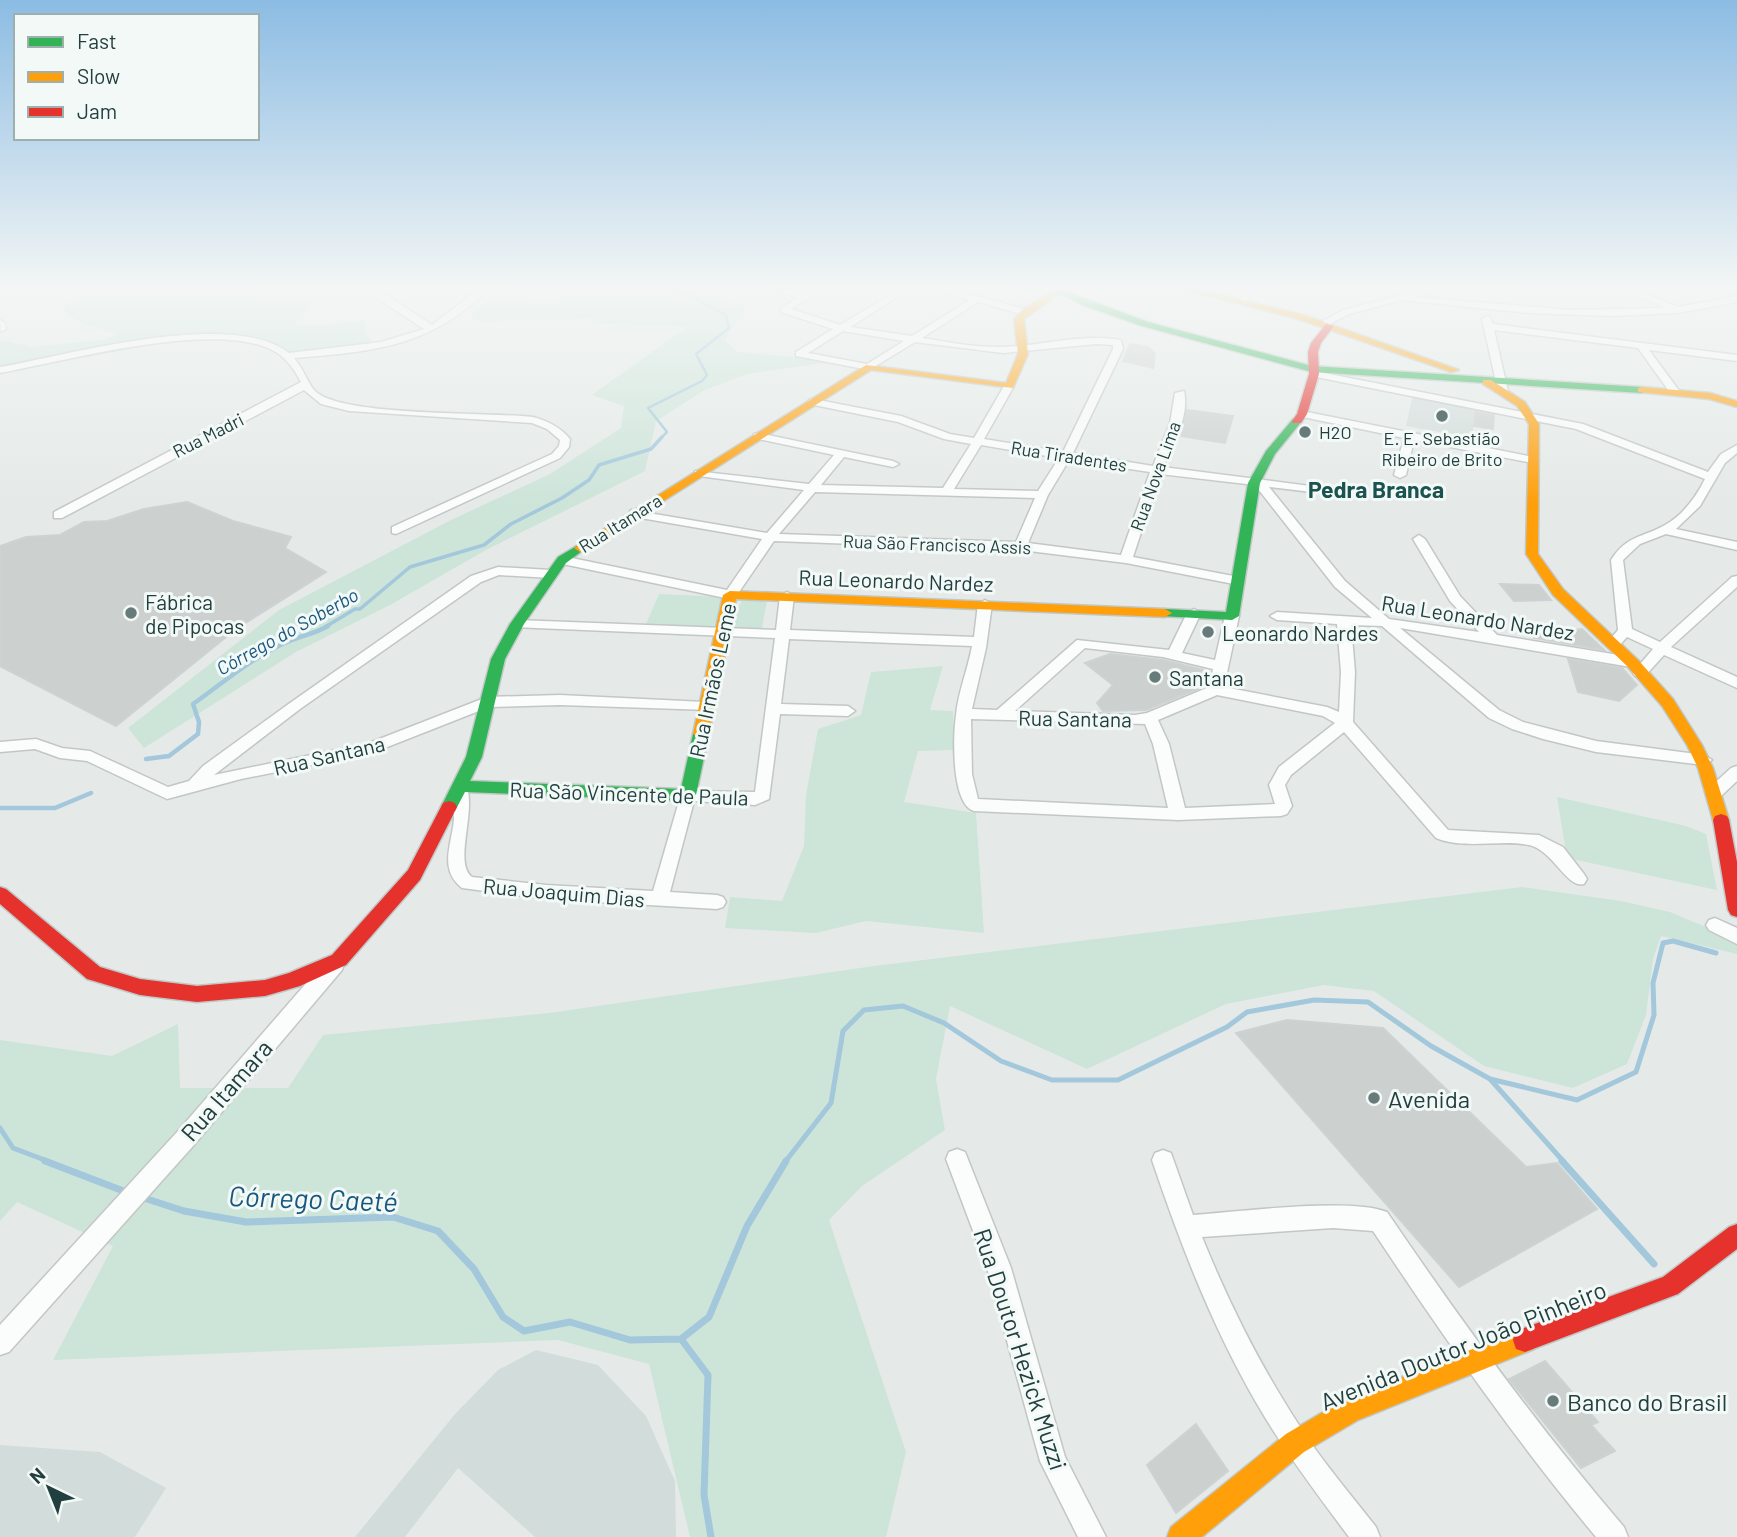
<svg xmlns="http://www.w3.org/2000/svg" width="1737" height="1537" font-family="Barlow,sans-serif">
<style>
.built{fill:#d2dcda}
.green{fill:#cde4d9}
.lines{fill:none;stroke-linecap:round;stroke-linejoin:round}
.stream-far4{stroke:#a3c7db;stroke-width:2.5}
.stream-far3{stroke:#a3c7db;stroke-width:3.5}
.stream-far2{stroke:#a3c7db;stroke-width:4.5}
.stream-far1{stroke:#a3c7db;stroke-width:5}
.stream{stroke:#a3c7db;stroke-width:7}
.building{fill:#ccd1d0;stroke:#cdd3d2;stroke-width:2}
.street-casing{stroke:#c2c7c6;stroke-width:3}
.fast-casing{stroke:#c0c8c7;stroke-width:3}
.slow-casing{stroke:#c0c8c7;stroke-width:3}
.jam-casing{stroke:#c0c8c7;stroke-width:3}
.street{fill:#fbfcfc;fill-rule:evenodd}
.fast{fill:#30b455;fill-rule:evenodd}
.slow{fill:#ff9f0a;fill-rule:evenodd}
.jam{fill:#e5322d;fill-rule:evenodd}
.poi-dot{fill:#667b7a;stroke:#f3f9f7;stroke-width:2.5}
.labels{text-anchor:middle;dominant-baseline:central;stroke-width:6;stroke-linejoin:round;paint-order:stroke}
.far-poi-label{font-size:18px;fill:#213f3e;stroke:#f3f9f7;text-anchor:start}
.far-street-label{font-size:18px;fill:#213f3e;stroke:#f3f9f7}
.far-water-label{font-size:19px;font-style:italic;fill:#17577f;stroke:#f3f9f7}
.street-label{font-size:21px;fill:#213f3e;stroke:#f3f9f7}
.poi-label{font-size:21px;fill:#213f3e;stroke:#f3f9f7;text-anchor:start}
.far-district-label{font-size:23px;font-weight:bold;fill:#1b5351;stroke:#f3f9f7}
.near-street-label{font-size:24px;fill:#213f3e;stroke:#f3f9f7}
.near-poi-label{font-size:24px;fill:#213f3e;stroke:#f3f9f7;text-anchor:start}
.near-water-label{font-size:28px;font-style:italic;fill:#17577f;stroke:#f3f9f7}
</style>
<rect width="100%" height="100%" fill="#e5eae9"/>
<path class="built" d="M1413,394l63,12 -4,32 -66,-12z
M536,1350l62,15 48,51 29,65 1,56h-141l-77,-69 -53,69h-50l100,-123 43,-44z
M0,1445l100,7 66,36 -31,49h-135z"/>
<path class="green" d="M86,289h218l20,7 -20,16 -10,13 28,1 43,-5v11l9,12 -74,12 -26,-12 -84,-11 -38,4 -38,11 -114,21v-29l33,7 74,-8 10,-5 -36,-11 -17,-12 7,-18z
M500,289h28l-5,11 37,1 10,-12h135l41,18 -21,33 12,12 100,9 -90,13 -42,16 -49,31 -11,50 -159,79 -96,55 -94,47 -152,96 -16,-20 151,-118 172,-90 99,-46 71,-46 3,-22 -32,-11 95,-68 -98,-4 4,-5 -114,4 -8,-7z
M659,594l65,3 -10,30 -68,-3z
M742,599l25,2 -6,32 -30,-3z
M943,666l-13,44 23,1 2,39 -37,1 -14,51 72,11 8,120 -118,-12 -50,12 -91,-5 5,-31 52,4 22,-55 2,-51 12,-66 43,-14 10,-43z
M1557,797l129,29 20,8 11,56 -150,-32z
M1522,887l99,14 49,11 67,28v14l-76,-18 -8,23 -7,56 -19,49 -54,24 -89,-22 -110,-75 -50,-6 -98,19 -139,65 -137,-63 -14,73 9,51 -83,56 -33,34 77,232 -20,85h-196l-41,-173 -91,-24 -505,20 60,-114 -96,-44 -17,19v-181l112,16 66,-32 2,64h108l35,-53 226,-22 325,-47z"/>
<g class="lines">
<path class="stream-far4" d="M660,439l7,-7 -19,-24 54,-27 5,-6 -11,-21 33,-26 -3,-13 -49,-26"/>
<path class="stream-far3" d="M325,627l30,-18h5l50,-42 74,-22 27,-21 51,-26 27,-18 10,-15 52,-16 11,-12"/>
<path class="stream-far2" d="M146,759l23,-3 29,-22 1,-12 -6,-18c31,-22 63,-50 99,-64 13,-5 24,-7 36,-14
M0,808h55l36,-15"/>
<path class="stream-far1" d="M1490,1079l74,83
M0,1128l13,20 37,14
M785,1162l46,-59 12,-72 21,-21 39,-4 41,17 57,38 51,19h66l109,-53 20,-15 67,-12 54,2 63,44 59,33 87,21 59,-28 18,-57 -1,-32 10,-40 10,-2 43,12"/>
<path class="stream" d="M45,1161l81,31
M1562,1161l92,103
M141,1197l43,14 62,11 147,-5 45,14 36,38 29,48 21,14 46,-9 60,18 51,-1 27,36 -4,120 7,42
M681,1339l28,-22 38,-91 39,-65"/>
</g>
<path class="building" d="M1130,344l18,3 7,7 -2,14 -30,-7z
M1187,410l46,6 -8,27 -45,-7z
M1476,412l18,3 -1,14 -19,-3z
M187,502l46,19 58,16 -6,11 41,24 -90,57 -120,97 -116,-60v-120l26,-9 34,-2 24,-13 23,-1 37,-12z
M1500,584l39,1 12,15 -37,1z
M1582,629l22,21 -70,-12v-3z
M1110,654l53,6 41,10 3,15 -61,25 -43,1 -6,-8 16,-18 -28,-22z
M1568,659l54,9 15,17 -18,16 -41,-9z
M1287,1020l96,8 143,139 31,-4 40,46 -138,78 -223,-254z
M1545,1361l53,61 -7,3 24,26 -34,17 -72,-89z
M1196,1424l32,47 -52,42 -29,-48z"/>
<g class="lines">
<defs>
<path id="street" d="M369,289h8l55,36 47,-36h9c-56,58 -117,63 -194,69 9,10 14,25 20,32 23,27 178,22 219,27 15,4 27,10 37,22l-1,8 -9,11 -164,76 -4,-1v-6l160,-73 7,-8 1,-6 -13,-11 -15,-6 -183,-12 -28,-7 -17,-14 -242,128h-8v-6l247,-130c-7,-13 -16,-26 -29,-32 -59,-30 -206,11 -272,23v-6c68,-12 232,-59 289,-14l92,-11 43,-13 -50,-33z
M772,289h13l19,5 8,-5h10l-31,20 49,16 60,-36h10l-60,38 62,9 58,-36 -34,-11h14l78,21v4l-3,1 -47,-13 -56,36c27,4 54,10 81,9 39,-1 79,-14 118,-7l2,9 -50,104 80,13 17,-43 5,-30 9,-2c6,24 -11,54 -21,76l170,22 2,2 -6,3 -60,-7 76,94 44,38 90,13 -29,-31 -37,-62 6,-4 6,4 35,57 37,39 134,22 7,5 -7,5 -231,-39 99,82 24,12 73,19 108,14 8,5 -8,5 -108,-13 -53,-13 -31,-10 -23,-11 -107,-92 -31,-1 4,47 -2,50 95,108 91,5 24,12 21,27 3,5 -3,5c-17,5 -31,-34 -55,-39 -30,-6 -63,5 -93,-7l-92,-106 -53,43 -6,10 7,21 -5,8 -6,2 -103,4 -204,-9c-23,-7 -21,-75 -18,-96 2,-23 12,-46 16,-69l-183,-7 -8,65 67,2 7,5 -7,5 -68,-2 -11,85 -14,6 -61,-4 -24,91 47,3 6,2 3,5 -3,5 -6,2 -171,-10 -84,-11c-24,-19 -10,-44 -8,-69 0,-12 -4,-24 0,-34h12c11,25 -13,78 6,92l74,8 107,6 29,-100 73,1 20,-154 -263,-11 -2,-3 7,-4 259,10 4,-34 7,-4 7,4 -4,34 184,7 4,-33 7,-4 7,4 -6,44 -14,61 25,1 80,-70 92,10 18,-37 7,-4 7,4 -19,40 33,7 10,-44 7,-4 7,4 -15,71 103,20 12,5 2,-40 -4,-48 -60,-4 -7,-4 7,-4 95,6 -37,-31 -80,-102 -95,-11 -27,83 111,21v6l-5,1 -113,-22 -105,-13 -247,-9 -39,57 -5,1 -172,-36 -2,-3 6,-4 165,34 35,-51 -127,-22 -6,-4 2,-3 136,23 37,-43 -105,-14 -4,-1v-4l114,13 25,-29 -80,-17v-4l4,-1 135,28 6,3 -6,3 -49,-10 -23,28 122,3 28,-44 -27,-5 -46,-17 -89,-18v-4l4,-1 88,17 49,18 24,4 30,-52 5,-3 5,3 -30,53 79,13 50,-103v-4l-16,-1 -94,9 -88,-11 -46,28 -73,-14v-4l37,-23 -52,-17v-4l17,-10zM843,331l61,10 -37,23 -59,-11zM981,445l78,13 -21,33 -84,-2zM1069,460l81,12 -29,83 -93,-12 20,-48zM815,492l220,6 -19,44 -237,-8zM1085,648l78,9 50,12 -4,18 -62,26 -12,2 -120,-4zM1217,695l106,21 12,7 -56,44 -10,18 6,19 -90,4 -16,-64 -11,-24zM971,719l174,5 8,20 15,64 -190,-9 -6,-25z
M1248,289h8l-12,16h-6l-1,-2z
M1425,289h14l-23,8 155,13 94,-2 -42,-19h11l44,18 59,-11v6l-59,11 -65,3 -84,-3 -127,-13 -53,14 -23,12 -8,-2 25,-14z
M1487,316l3,1 3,7 244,31v6l-88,-11 31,42 -5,3 -4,-1 -33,-46 -144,-18 14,61 -5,3 -5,-3 -16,-72z
M0,320l5,3 1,6 -5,3z
M1314,371l269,53 125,48 13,-18 16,-9v8l-12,10 -25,43 -24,23 61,13v8l-71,-16 -26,10 -17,16 9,69 28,13 72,-65 5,-1v11l-66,60 66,30v11l-73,-33 -19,21h-10l-2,-3 2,-3 18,-21 -26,-12 -9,10h-10l-2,-3 12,-14 -7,-70c16,-25 31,-22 54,-35 18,-10 31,-28 40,-46l-129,-50 -265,-53v-4z
M1302,411l231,46 6,3 -6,3 -119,-23 -8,35 -6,3 -6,-3 10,-37 -106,-22v-4z
M498,567l53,3 6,4 -6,4 -52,-3 -18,7 -181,127 -86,66 155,-32 118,-46 73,-2 145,7 5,2 2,3 -2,3 -150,-5 -71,2 -117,46 -131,26 -74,20 -80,-38 -27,-3 -25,-9 -35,3v-10l36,-3 26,9 28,3 78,36 21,-6 14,-15 87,-63 181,-127z
M1737,766v15l-16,15h-12l-2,-4 2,-4 22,-20z
M1715,918l22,10v16l-28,-14 -3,-5 3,-5z
M335,956l7,2 2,6 -2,6 -148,175 -185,207 -9,3v-30l178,-194 150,-173z
M957,1149l8,3 46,116 54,189 41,80h-28l-38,-76 -53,-193 -41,-109 3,-7z
M1163,1150l8,3 22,62c45,-3 157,-18 194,-3 74,109 151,215 237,315l4,10h-32c-81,-97 -153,-201 -223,-306l-40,-3 -131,9c30,74 66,144 111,209 20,28 42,54 63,81l4,10h-31c-29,-39 -58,-77 -83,-118 -50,-82 -84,-170 -114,-259l3,-7z"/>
<path id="fast" d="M1059,289l89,33 164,44 330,21 5,3 -5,3 -330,-21 -170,-46 -60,-21 -21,-11 -9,2v-4z
M1293,419l9,2 -27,33 -15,29 -21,133 -7,4 -72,-4v-6l5,-1 61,3 22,-129 18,-32z
M580,544l6,4 -20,15 -42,61 -19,35 -23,98 -12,24 211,8 12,-55 8,-5 8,5 -13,61 -8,6 -223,-9 -10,19h-12l-2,-4 25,-50 25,-98 19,-35 48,-67z"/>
<path id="slow" d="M1181,289h15l108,26 155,55 -8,2 -153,-53z
M1052,292l7,2 -35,25 4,35 -15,34 -142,-18 -287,181 -4,1 -6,-4 292,-183 140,18 12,-29 -4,-35 8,-9z
M1483,380h8l34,22 14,22 -1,130 25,35 76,72 34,38 29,46 11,23 16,52 -2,4h-12l-2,-4 -15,-52 -11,-23 -25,-39 -34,-39 -75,-72 -27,-41 3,-130 -12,-18 -34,-22z
M1642,387l68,6 27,8v6l-28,-8 -71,-7v-4z
M730,591l435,18 7,4 -7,4 -429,-18 -27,135 -8,5 -8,-5 30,-139z
M1525,1328l9,3 3,9 -3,9 -176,71 -54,32 -102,85h-35l4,-10 115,-93 54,-32z"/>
<path id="jam" d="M1326,324l8,2 -13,17 -3,9 1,22 -12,40 -6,9h-8l-1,-2 5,-7 12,-40 -1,-22 3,-9z
M449,801l6,2 2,4 -37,73 -74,85 -46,21 -35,10 -68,6 -57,-7 -46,-14 -7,-2 -87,-75v-17l6,2 94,78 40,12 57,7 68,-6 24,-7 43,-18 76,-85 35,-67z
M1721,814l6,2 2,4 8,42v55l-6,-2 -3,-5 -15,-90 2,-4z
M1737,1224v25l-59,45 -153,58 -9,-3 -3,-9 3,-9 147,-54 66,-50z"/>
</defs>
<use href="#street" class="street-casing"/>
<use href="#fast" class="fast-casing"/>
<use href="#slow" class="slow-casing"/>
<use href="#jam" class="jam-casing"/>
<use href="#street" class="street"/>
<use href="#fast" class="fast"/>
<use href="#slow" class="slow"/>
<use href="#jam" class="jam"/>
</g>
<linearGradient id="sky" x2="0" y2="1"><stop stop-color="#8cbce3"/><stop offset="0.57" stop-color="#f3f6f5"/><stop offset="1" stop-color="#f3f6f5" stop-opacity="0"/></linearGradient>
<rect width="1737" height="504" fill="url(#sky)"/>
<g class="poi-dot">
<circle cx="1442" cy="416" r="7"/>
<circle cx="1305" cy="432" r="7"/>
<circle cx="131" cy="613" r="7"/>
<circle cx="1208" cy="632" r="7"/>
<circle cx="1155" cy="677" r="7"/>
<circle cx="1374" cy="1098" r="7"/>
<circle cx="1553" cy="1401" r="7"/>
</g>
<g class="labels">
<g class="far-poi-label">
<text x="1319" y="432">H2O</text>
<text x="1442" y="438" text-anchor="middle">E. E. Sebastião<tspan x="1442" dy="21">Ribeiro de Brito</tspan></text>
</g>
<g class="far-street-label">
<text transform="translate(208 435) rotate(-27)">Rua Madri</text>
<text transform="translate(1069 456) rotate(9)">Rua Tiradentes</text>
<text transform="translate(1155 476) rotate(-70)">Rua Nova Lima</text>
<text transform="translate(620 523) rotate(-32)">Rua Itamara</text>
<text transform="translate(937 544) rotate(2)">Rua São Francisco Assis</text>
</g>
<g class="far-water-label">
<text transform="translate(287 631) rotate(-29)">Córrego do Soberbo</text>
</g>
<g class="street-label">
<text transform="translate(896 580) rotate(2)">Rua Leonardo Nardez</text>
<text transform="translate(1478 617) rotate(9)">Rua Leonardo Nardez</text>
<text transform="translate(712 680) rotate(-78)">Rua Irmãos Leme</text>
<text transform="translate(1075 718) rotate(1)">Rua Santana</text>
<text transform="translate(329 755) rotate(-13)">Rua Santana</text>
<text transform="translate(629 793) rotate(2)">Rua São Vincente de Paula</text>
<text transform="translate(564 892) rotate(5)">Rua Joaquim Dias</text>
</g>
<g class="poi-label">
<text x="145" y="601">Fábrica<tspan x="145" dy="24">de Pipocas</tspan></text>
<text x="1222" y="632">Leonardo Nardes</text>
<text x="1169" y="677">Santana</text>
</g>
<g class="far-district-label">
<text x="1376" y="489">Pedra Branca</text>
</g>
<g class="near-street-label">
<text transform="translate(226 1090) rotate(-49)">Rua Itamara</text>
<text transform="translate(1463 1345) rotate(-22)">Avenida Doutor João Pinheiro</text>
<text transform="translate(1021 1349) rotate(72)">Rua Doutor Hezick Muzzi</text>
</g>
<g class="near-poi-label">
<text x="1388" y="1098">Avenida</text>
<text x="1567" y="1401">Banco do Brasil</text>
</g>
<g class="near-water-label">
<text transform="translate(313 1198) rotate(2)">Córrego Caeté</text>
</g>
</g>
<rect x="14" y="14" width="245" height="126" fill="#f3f9f7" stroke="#9fafad" stroke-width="2"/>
<rect x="28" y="37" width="35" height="10" fill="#30b455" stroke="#9fafad" stroke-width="2"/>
<text x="77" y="49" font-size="21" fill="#213f3e">Fast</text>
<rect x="28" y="72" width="35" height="10" fill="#ff9f0a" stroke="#9fafad" stroke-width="2"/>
<text x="77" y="84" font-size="21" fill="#213f3e">Slow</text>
<rect x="28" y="107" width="35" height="10" fill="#e5322d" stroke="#9fafad" stroke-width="2"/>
<text x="77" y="119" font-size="21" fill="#213f3e">Jam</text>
<g transform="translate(49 1488) rotate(317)" stroke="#f3f9f7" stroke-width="5" paint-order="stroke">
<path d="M0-5L12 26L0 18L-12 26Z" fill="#213f3e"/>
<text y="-10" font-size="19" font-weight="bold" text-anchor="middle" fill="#213f3e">N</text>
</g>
</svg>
